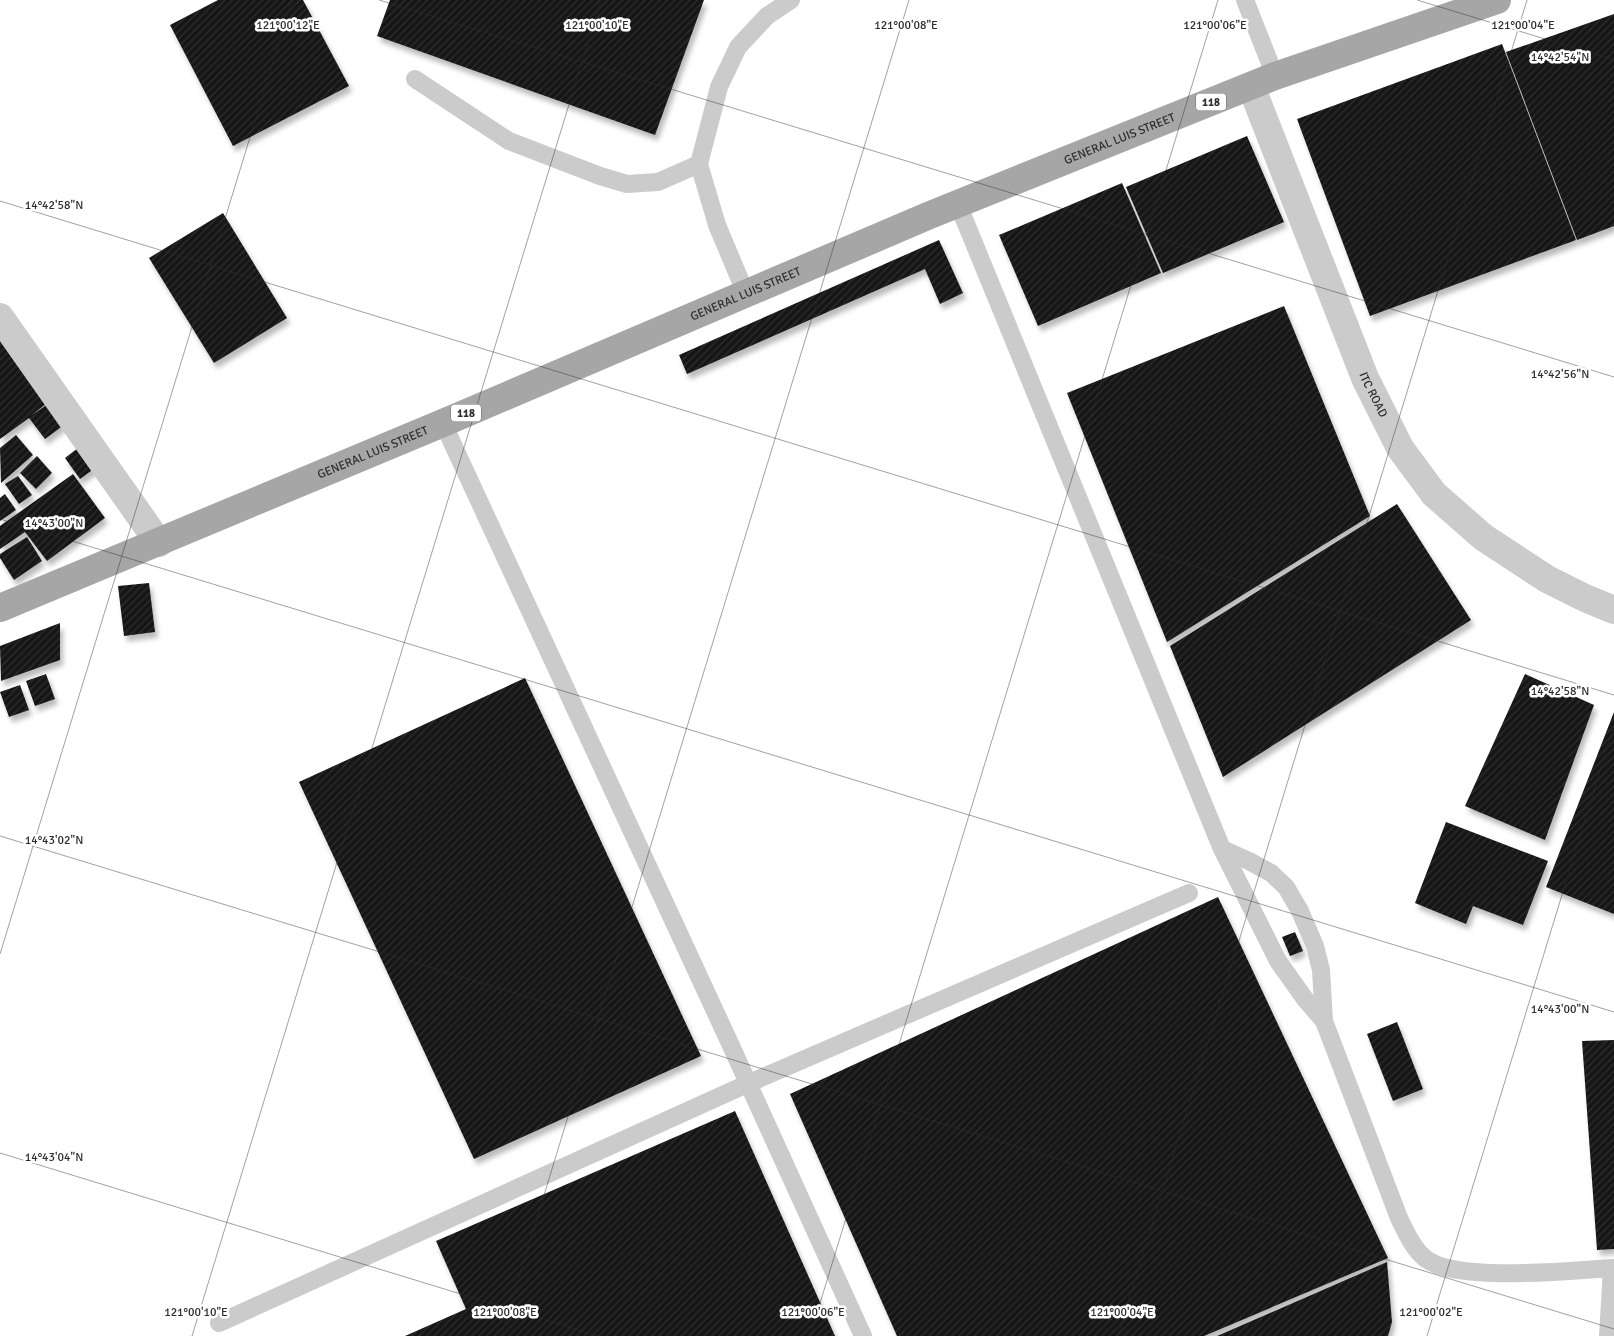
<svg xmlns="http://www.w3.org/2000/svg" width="1614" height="1336" font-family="Signika,sans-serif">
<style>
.building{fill:url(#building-hatch);filter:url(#shadow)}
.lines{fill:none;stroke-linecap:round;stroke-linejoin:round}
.service{stroke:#cbcbcb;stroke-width:18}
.minor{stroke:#cbcbcb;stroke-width:28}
.tertiary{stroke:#cbcbcb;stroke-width:28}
.primary{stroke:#a6a6a6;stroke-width:28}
.ticks{fill:none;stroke:#2e2e2e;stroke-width:1;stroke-opacity:0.45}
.labels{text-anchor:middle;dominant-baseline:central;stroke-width:5;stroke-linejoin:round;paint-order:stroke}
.shield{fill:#fff;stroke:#6d6d6d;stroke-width:1}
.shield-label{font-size:11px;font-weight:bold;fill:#2e2e2e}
.street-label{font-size:12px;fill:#2e2e2e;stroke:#fff}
.ticks-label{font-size:12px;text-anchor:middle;fill:#2e2e2e;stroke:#fff;stroke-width:5;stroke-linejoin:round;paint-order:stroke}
</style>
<defs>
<pattern id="building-hatch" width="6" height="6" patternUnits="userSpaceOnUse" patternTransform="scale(1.25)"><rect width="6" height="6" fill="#151515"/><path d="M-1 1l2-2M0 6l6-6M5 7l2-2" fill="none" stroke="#2f2f2f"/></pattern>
<filter id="shadow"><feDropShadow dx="3" dy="5.5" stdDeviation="2.5" flood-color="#0004"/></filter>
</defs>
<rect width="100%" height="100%" fill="#fff"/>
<path class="building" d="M218,0h85l46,86 -116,60 -63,-121z
M390,0h314l-49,135 -278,-99z
M1614,14v212l-37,14 -71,-188z
M1502,44l74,196 -206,76 -73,-197z
M1247,136l37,86 -121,51 -37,-86z
M1122,183l39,90 -123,53 -39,-91z
M223,213l64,105 -73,45 -65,-105z
M939,240l24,53 -23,11 -15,-35 -238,105 -8,-19z
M1284,306l86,210 -203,126 -100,-249z
M0,335l50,66 -20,15 18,-12 16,21 -19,14 -16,-21 -29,21z
M16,435l17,20 -32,28 -1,-35z
M83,444l16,21 -19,14 -15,-21z
M37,456l15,17 -16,16 -16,-16z
M73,474l32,44 -58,43 -22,-29 -25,17v-23z
M18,476l14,19 -13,9 -14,-20z
M5,494l11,16 -16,11v-23z
M1397,504l74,116 -248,157 -53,-131z
M27,537l15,24 -28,19 -14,-22v-4z
M149,583l6,49 -31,4 -6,-50z
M60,623v37l-59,21 -1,-35z
M46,674l9,25 -20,7 -9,-25z
M1525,674l69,31 -49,135 -80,-34z
M525,678l176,378 -227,103 -175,-377z
M20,685l9,25 -20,7 -9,-25z
M1614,712v202l-68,-27z
M1446,822l102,39 -25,64 -50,-19 -7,18 -51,-21z
M1218,897l170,361 -184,78h-307l-107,-242z
M1295,932l8,19 -13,5 -8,-19z
M1397,1022l26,67 -30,12 -26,-67z
M1614,1040v209l-17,1 -15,-209z
M735,1111l100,225h-430l61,-27 -30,-68z
M1387,1262l5,60 -4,14h-171z"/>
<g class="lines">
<path class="service" d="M1245,0l30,76
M415,79l94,62 91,35 27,8 31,-2 41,-18 18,61 29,69
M699,164l20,-77 19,-40 29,-31 24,-16
M958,204l264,645 56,112 27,38 19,22
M443,423l290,627 130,286
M1222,849l27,12 22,12 15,14 14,24 15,35 6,24 3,51 75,197c7,14 14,31 27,41 33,24 145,11 188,9
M219,1323l528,-239 442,-191
M1608,1336l4,-68"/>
<path class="minor" d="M0,317l159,226"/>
<path class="tertiary" id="s1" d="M1251,86l114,292 35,70 34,46 49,43 64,42 38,19 29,12"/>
<path class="primary" id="s2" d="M0,608l443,-185 487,-208 345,-139 222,-76"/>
</g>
<path class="ticks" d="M379,0l1235,377M1417,0l197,60M0,201l1614,494M0,519l1614,493M0,836l1614,493M0,954l292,-954M0,1153l598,183M192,1336l409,-1336M501,1336l408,-1336M810,1336l408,-1336M1118,1336l409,-1336M1427,1336l187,-611"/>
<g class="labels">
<g class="shield">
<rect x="1196" y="93.5" width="30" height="17" rx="4"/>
<rect x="451" y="404.5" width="30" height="17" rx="4"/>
</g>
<g class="shield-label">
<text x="1211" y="102">118</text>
<text x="466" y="413">118</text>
</g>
<g class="street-label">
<text stroke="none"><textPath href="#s2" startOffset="1214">GENERAL LUIS STREET</textPath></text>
<text stroke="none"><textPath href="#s2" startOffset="809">GENERAL LUIS STREET</textPath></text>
<text stroke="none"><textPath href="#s1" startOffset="332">ITC ROAD</textPath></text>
<text stroke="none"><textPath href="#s2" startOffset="404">GENERAL LUIS STREET</textPath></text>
</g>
</g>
<g class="ticks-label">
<text x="288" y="29">121°00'12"E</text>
<text x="597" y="29">121°00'10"E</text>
<text x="906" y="29">121°00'08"E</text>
<text x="1215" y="29">121°00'06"E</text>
<text x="1523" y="29">121°00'04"E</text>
<text x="1560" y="61">14°42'54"N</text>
<text x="54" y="209">14°42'58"N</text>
<text x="1560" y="378">14°42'56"N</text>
<text x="54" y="527">14°43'00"N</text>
<text x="1560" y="695">14°42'58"N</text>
<text x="54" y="844">14°43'02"N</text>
<text x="1560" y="1013">14°43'00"N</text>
<text x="54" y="1161">14°43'04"N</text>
<text x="196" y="1316">121°00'10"E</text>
<text x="505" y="1316">121°00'08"E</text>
<text x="813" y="1316">121°00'06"E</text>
<text x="1122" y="1316">121°00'04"E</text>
<text x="1431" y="1316">121°00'02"E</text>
</g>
</svg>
